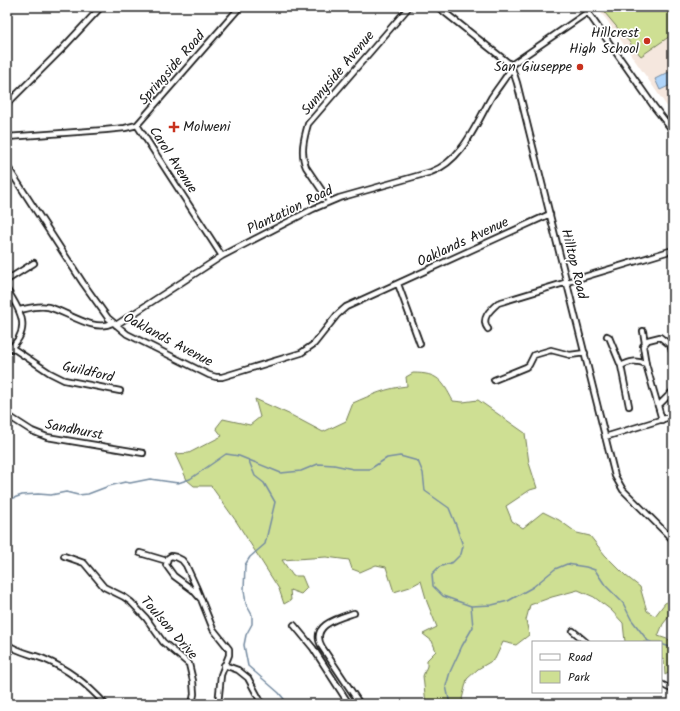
<svg xmlns="http://www.w3.org/2000/svg" width="680" height="711" font-family="Kalam,sans-serif">
<style>
.built{fill:#f5e7de}
.green{fill:#cedf93;stroke:#757e58}
.water{fill:#b0d5fa;stroke:#758ba1}
.lines{fill:none;stroke-linecap:round;stroke-linejoin:round}
.stream{stroke:#758ba1;stroke-width:1.5}
.street-casing{stroke:#1c1c1c;stroke-width:8}
.street{stroke:#fff;stroke-width:4.5}
.poi-dot{fill:#c8321e;stroke:#fff;stroke-width:1.5}
.labels{text-anchor:middle;dominant-baseline:central;stroke-width:3.5;stroke-linejoin:round;paint-order:stroke}
.poi-label{font-size:14px;fill:#1c1c1c;stroke:#fff;text-anchor:end}
.street-label{font-size:14px;fill:#1c1c1c;stroke:#fff}
</style>
<rect width="100%" height="100%" fill="#fff"/>
<filter id="ink" filterUnits="userSpaceOnUse"><feTurbulence type="fractalNoise" baseFrequency=".025" numOctaves="2"/><feDisplacementMap in="SourceGraphic" scale="8" xChannelSelector="R" yChannelSelector="G"/><feConvolveMatrix kernelMatrix="1 2 1 2 8 2 1 2 1" color-interpolation-filters="sRGB"/></filter>
<g filter="url(#ink)">
<path class="built" d="M596,7h77v108l-67,-96z"/>
<path class="green" d="M600,7h73v27l-32,22z
M413,373c25,0 29,7 40,28l10,1 15,-2 47,33 4,30 8,25 -7,2 -24,16 6,15 11,7 20,-16 16,8 18,13 13,3 15,19 21,21 14,11 7,24 8,5 10,-13 8,-5 -1,15 -9,11 -5,12 15,5v29l-8,5 -1,-16 -3,-1v-16h-36l-2,-19 -12,-13 -17,-13 -16,-7 -26,7 -22,8 -4,15 3,15 -13,10 -13,-3 -8,17 -17,10 -11,10 -5,20 4,5h-40l-3,-28 4,-10v-6l9,-9 -4,-10 -9,-7 14,-7 -10,-25 -6,-21 -11,6 -16,5 -8,-25 -10,-2 -16,7 -8,-3 -3,-9 -23,-3 -44,3 11,16h9l5,12 -6,6 -11,-4 1,10 -7,4 -5,-15 -43,-68 -25,-35h-17l-7,-6 -12,-26 14,-1 33,-17 -6,-8 7,-9 27,6 10,-8 -5,-18 36,16 32,17 23,-11 7,-18c18,-8 34,-15 54,-17l-1,-9z"/>
<path class="water" d="M669,72l4,12 -13,6 -5,-11z"/>
<g class="lines">
<path class="stream" d="M249,461l6,15 9,7 11,19 -10,42 -15,13 -5,8 -1,25 2,14 6,11v9l-6,11 -2,10 4,21 31,27 9,11
M7,504l4,-5 11,-4 16,-1 13,1 15,-3 12,3 10,-1 21,-8 16,-4 5,1 20,-4 28,4 12,-4 36,-25 13,2 42,17 20,-2 17,-7 16,1 19,4h17l17,-11 13,-2 18,5 5,12 2,18 24,17 7,17 7,21 -2,8 -8,8 -14,5 -7,7 1,12 10,10 28,10 21,-1 16,-4 25,-14 22,-18 12,-5 19,3 9,3 10,15 18,18 8,16 17,22 3,1
M661,644l12,4
M450,704l-4,-18 4,-14 12,-26 11,-19 -2,-21"/>
<defs>
<path id="street" d="M438,7l73,58 6,18 98,393 8,14 50,50
M584,7l71,101 18,23
M511,65l77,-53
M7,104l54,-54 40,-43
M137,125l103,-118
M7,137l98,-7 20,-2 12,-3 85,131
M7,166l76,117 25,35 19,16 82,41 7,2h6l79,-24 13,-9 23,-29 9,-8 204,-93
M329,201l-23,-34c-6,-14 -2,-29 2,-43l101,-117
M7,280l27,-17
M398,284l22,60
M7,290c14,21 26,41 0,61
M20,310c9,-2 18,-5 28,-3 18,4 46,26 64,16
M116,325l106,-69 91,-47 26,-11 92,-26c31,-11 45,-48 60,-74 7,-11 15,-20 21,-31
M488,329c-8,-10 2,-19 10,-26l175,-53
M643,331l2,12
M607,336l2,1 12,29
M11,347l39,26 14,7 56,11
M646,364l-3,-18 5,-6 12,-3 10,8 3,8
M494,380l32,-13 3,-2 5,-10 17,-5 19,5 15,-2
M629,406l-8,-40c9,-5 15,-6 25,-2l16,56
M658,406l15,-15
M7,415l25,16 15,6 96,16
M605,437l68,-21
M140,553l27,8
M64,556l20,7 20,24 20,10 7,5 15,16 17,24 26,22 4,17 1,13 -2,10
M200,598l-7,-8 -19,-14 -8,-11 2,-7 3,-2 5,1 6,3 4,5 11,24 16,40 16,20v6l-8,20 -3,29
M354,613c-15,5 -45,12 -32,34l38,57
M294,625l19,23 36,56
M573,631l13,11
M7,644c10,8 25,10 37,15 24,10 44,26 61,45
M224,665l14,5 10,8 14,26
M661,684l12,6"/>
</defs>
<use href="#street" class="street-casing"/>
<use href="#street" class="street"/>
</g>
</g>
<g class="poi-dot">
<circle cx="647" cy="41" r="4"/>
<circle cx="580" cy="67" r="4"/>
<path d="M172 121h4v4h4v4h-4v4h-4v-4h-4v-4h4z"/>
</g>
<g class="labels">
<g class="poi-label">
<text x="639" y="33">Hillcrest<tspan x="639" dy="16">High School</tspan></text>
<text x="572" y="67">San Giuseppe</text>
<text x="183" y="127" text-anchor="start">Molweni</text>
</g>
<g class="street-label">
<text transform="translate(172 68) rotate(-49)">Springside Road</text>
<text transform="translate(338 73) rotate(-50)">Sunnyside Avenue</text>
<text transform="translate(173 160) rotate(57)">Carol Avenue</text>
<text transform="translate(290 210) rotate(-26)">Plantation Road</text>
<text transform="translate(463 242) rotate(-25)">Oaklands Avenue</text>
<text transform="translate(574 264) rotate(76)">Hilltop Road</text>
<text transform="translate(168 340) rotate(28)">Oaklands Avenue</text>
<text transform="translate(88 372) rotate(13)">Guildford</text>
<text transform="translate(74 430) rotate(11)">Sandhurst</text>
<text transform="translate(169 628) rotate(49)">Toulson Drive</text>
</g>
</g>
<rect width="680" height="711" fill="none" stroke="#fff" stroke-width="24"/>
<rect x="12" y="12" width="656" height="687" fill="none" stroke="#1c1c1c" stroke-width="1.5" filter="url(#ink)"/>
<rect x="532" y="641" width="130" height="52" fill="#ffffff" stroke="#a4a4a4"/>
<rect x="540" y="654" width="20" height="6" fill="#ffffff" stroke="#a4a4a4"/>
<text x="568" y="661" font-size="12" fill="#1c1c1c">Road</text>
<rect x="540" y="671" width="20" height="12" fill="#cedf93" stroke="#a4a4a4"/>
<text x="568" y="681" font-size="12" fill="#1c1c1c">Park</text>
</svg>
